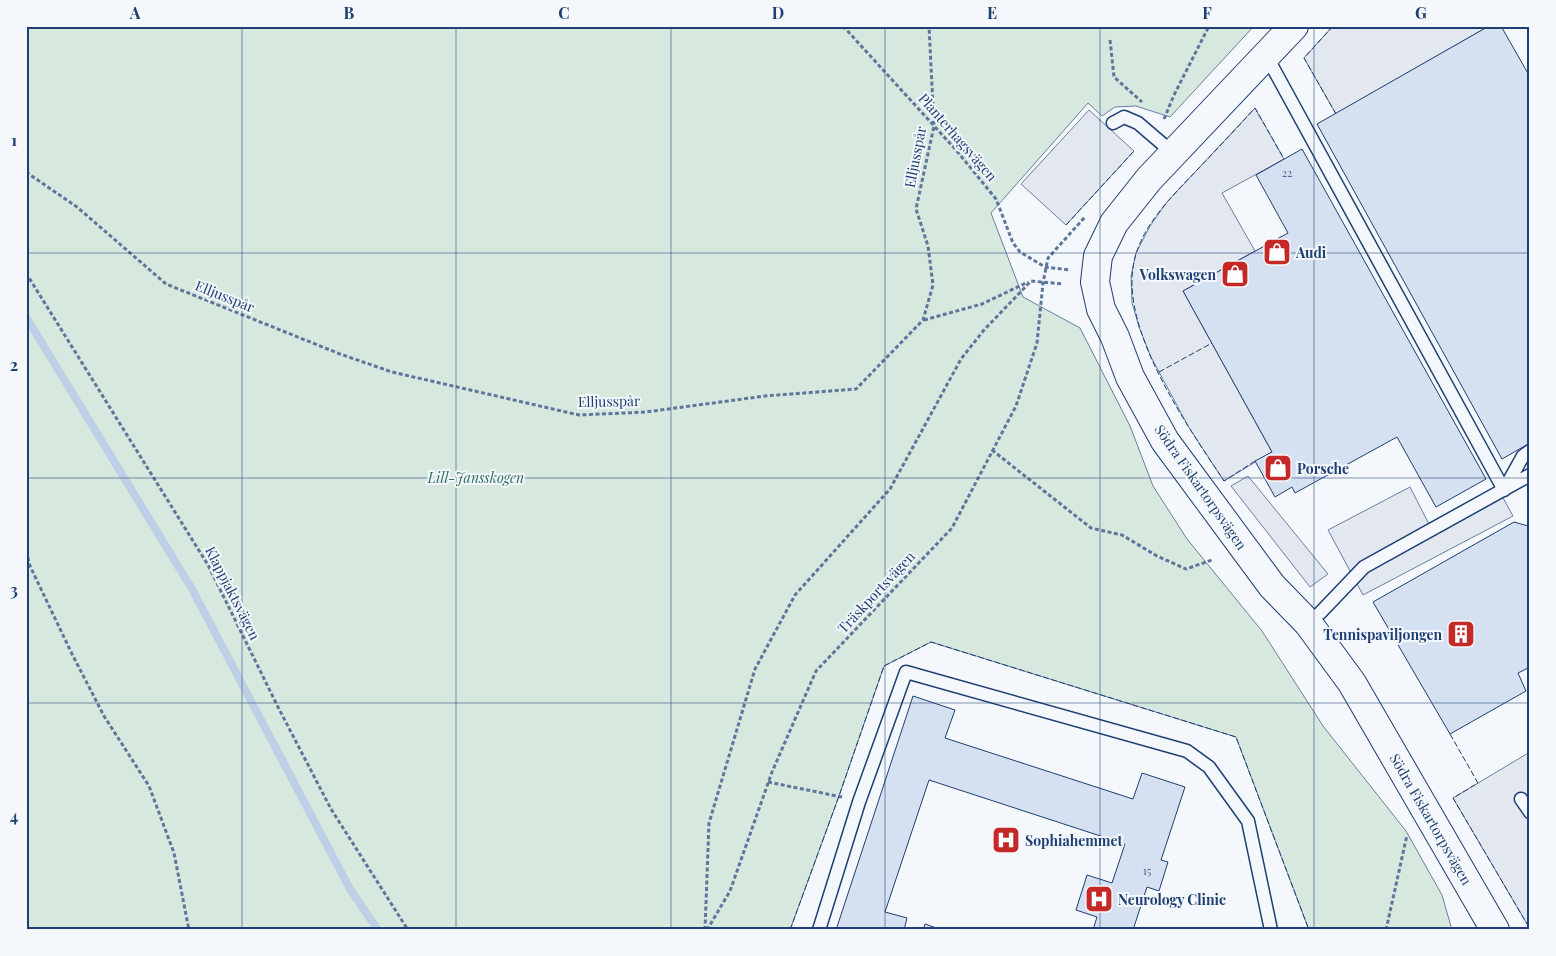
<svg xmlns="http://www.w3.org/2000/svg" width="1556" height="956" font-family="'Playfair Display',serif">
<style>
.green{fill:#d7e8df;stroke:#687fa3}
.parking{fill:#e3e8f0;stroke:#687fa3}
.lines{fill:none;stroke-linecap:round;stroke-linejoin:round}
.stream{stroke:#bed0e5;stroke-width:8}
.building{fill:#d5e0f0;stroke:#1d3f73}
.service-casing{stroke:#1d3f73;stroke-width:15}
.tertiary-casing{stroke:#1d3f73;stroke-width:30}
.path{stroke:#5e769c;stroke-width:3;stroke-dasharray:4 2.5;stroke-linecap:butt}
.service{stroke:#f4f7fb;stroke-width:12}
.tertiary{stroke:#f4f7fb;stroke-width:28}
.fence{stroke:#1d3f73;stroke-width:1;stroke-dasharray:6 2.5;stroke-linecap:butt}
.grid{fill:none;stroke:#1d3f73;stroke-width:1;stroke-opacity:0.55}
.labels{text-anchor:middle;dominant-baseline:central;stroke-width:4;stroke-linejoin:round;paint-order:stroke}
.number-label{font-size:11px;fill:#4b6792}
.street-label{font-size:14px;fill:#1d3f73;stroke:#f4f7fb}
.poi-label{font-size:14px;font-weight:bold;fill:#1d3f73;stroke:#f4f7fb;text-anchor:start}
.park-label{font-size:14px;font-style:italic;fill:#2c6c60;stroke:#f4f7fb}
.neatline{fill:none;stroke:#1d3f73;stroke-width:2}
.grid-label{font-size:16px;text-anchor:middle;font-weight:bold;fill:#1d3f73}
</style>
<rect width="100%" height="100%" fill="#f4f7fb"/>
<path class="green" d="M26,26h1228l-84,91 -34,-11 -21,1 -13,9 -14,-13 -97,110 32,84 57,31 50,98 23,60 34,53 75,92 61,95 83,105 36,64 10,35h-143l-73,-193 -305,-95 -47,24 -45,130 -49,134h-764z"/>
<path class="parking" d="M1333,26h156l-153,88 -32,-56z
M1255,108l29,51 -62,34 33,58 -72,40 89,161 -48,29 -36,-55 -37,-69 -12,-30 -7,-24 -1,-27 5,-23 14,-27 17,-24z
M1089,110l45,41 -68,74 -45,-41z
M1248,476l80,98 -18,13 -79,-101z
M1410,487l24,47 68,-38 11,20 -150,79 -35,-65z
M1530,752v177l-77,-131z"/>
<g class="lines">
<path class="stream" d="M26,317l166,272 158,300 28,41"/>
</g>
<path class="building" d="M1489,26h12l29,51v366l-28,16 -185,-335z
M1302,149l184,330 -50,28 -39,-70 -102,56 -3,-6 -17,10 -20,-36 17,-9 -89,-161 105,-58 -32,-58z
M1514,522l14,4 2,2v139l-12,6 8,18 -76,43 -77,-132z
M913,696l42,14 -10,28 188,61 9,-26 43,14 -24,73 7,2 -9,29 -12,-4 -14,43h-40l4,-13 -21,-7 11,-35 25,8 13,-39 -196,-64 -44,132 22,6 -3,12h-68z
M925,924l17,6h-19z"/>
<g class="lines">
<defs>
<path id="service" d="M1267,57l237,433
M1113,123l11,-6 14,6 35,30
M1504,490l19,-34 7,-5
M1308,623l12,-10 44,-46 166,-92
M1521,799l9,13
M819,930l40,-128 47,-130 281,79 22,16 39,54 23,109"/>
<path id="tertiary" d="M1294,26l-145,153 -35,44 -16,33 -3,26 6,27 14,28 15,40 35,64 107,145 36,37 44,60 143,247"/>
</defs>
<use href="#service" class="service-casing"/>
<use href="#tertiary" class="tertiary-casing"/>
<path class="path" d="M843,26l113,124 40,49 17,44 7,9 25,15 25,3
M1110,40l4,37 28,25
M1164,119l10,-24 35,-69
M26,172l51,35 89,77 174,70 52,18 187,43 67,-3 119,-16 91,-7 67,-69 10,-35 -5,-39 -12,-37 18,-83 -5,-100
M26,273l182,292 70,142 53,102 77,121
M924,320l58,-16 46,-22
M992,450l99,78 31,7 35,21 29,13 26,-9
M26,551l4,15 42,88 32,62 45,70 25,67 15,77
M768,782l74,15
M705,930l4,-107 46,-154 40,-74 95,-106 71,-130 23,-29 47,-49 32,3
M707,930l23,-39 42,-119 44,-101 136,-143 64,-122 21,-63 6,-60 5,-25 37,-41
M1386,930l21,-95"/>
<use href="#service" class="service"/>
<use href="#tertiary" class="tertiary"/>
<path class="fence" d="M1333,26l-29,32 32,56
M1066,225l68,-74
M1159,372l53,-29
M1255,461l-31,20c-37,-56 -110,-158 -88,-227 10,-33 38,-60 62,-85 19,-20 38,-40 57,-61l29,51
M1450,734l28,49 -25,15 77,131
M790,930l49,-134 45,-130 47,-24 305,95 73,193"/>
</g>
<path class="grid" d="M242,26v904M456,26v904M671,26v904M885,26v904M1100,26v904M1314,26v904M26,253h1504M26,478h1504M26,703h1504"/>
<defs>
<symbol id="shop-square" viewBox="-11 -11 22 22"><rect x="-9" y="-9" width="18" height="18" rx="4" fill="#c62828" stroke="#f4f7fb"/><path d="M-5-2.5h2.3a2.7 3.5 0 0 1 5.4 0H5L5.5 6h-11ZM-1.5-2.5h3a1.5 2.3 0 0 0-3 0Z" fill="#fff"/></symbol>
<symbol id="building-square" viewBox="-11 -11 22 22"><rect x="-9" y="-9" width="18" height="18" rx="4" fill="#c62828" stroke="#f4f7fb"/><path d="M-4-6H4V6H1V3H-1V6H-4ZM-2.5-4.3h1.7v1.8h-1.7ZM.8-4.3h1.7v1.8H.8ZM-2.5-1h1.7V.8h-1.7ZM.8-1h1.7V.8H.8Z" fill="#fff"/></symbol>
<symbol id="hospital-square" viewBox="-11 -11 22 22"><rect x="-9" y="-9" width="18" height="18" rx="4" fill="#c62828" stroke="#f4f7fb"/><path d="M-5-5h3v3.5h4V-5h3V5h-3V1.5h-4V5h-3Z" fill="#fff"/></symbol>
</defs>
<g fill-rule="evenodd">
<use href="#shop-square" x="1261" y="236" width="32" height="32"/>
<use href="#shop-square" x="1219" y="258" width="32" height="32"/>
<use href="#shop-square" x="1262" y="452" width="32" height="32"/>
<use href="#building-square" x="1445" y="618" width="32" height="32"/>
<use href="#hospital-square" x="990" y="824" width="32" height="32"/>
<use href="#hospital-square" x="1083" y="883" width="32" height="32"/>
</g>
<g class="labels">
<g class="number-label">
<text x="1287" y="172">22</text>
<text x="1147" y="870">15</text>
</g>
<g class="street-label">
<text transform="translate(958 137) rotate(49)">Planterhagsvägen</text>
<text transform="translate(915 157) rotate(-79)">Elljusspår</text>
<text transform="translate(225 296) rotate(22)">Elljusspår</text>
<text transform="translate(609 401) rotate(-1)">Elljusspår</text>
<text transform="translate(1201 487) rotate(55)">Södra Fiskartorpsvägen</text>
<text transform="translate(876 592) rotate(-47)">Träskportsvägen</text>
<text transform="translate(233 593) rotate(63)">Klappjaktsvägen</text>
<text transform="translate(1431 819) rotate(60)">Södra Fiskartorpsvägen</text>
</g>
<g class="poi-label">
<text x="1296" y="252">Audi</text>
<text x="1216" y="274" text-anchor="end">Volkswagen</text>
<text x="1297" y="468">Porsche</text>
<text x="1442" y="634" text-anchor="end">Tennispaviljongen</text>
<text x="1025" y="840">Sophiahemmet</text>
<text x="1118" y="899">Neurology Clinic</text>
</g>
<g class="park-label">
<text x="476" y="477">Lill-Jansskogen</text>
</g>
</g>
<rect width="1556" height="956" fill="none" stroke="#f4f7fb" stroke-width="55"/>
<rect x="28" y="28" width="1500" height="900" class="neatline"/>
<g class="grid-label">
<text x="135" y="19">A</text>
<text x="349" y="19">B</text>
<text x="564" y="19">C</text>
<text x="778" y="19">D</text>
<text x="992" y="19">E</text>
<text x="1207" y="19">F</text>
<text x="1421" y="19">G</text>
<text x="14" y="146">1</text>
<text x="14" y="371">2</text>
<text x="14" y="596">3</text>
<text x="14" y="822">4</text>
</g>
</svg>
